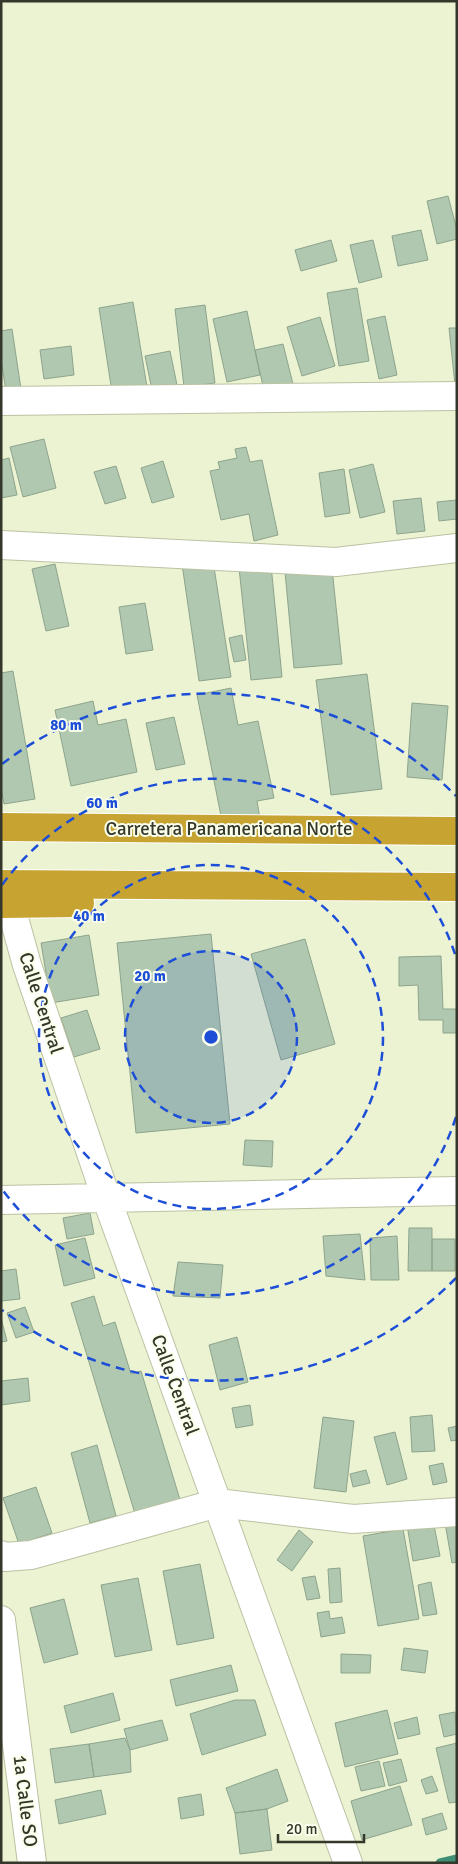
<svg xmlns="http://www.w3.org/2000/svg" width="458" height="1864" font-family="Signika,sans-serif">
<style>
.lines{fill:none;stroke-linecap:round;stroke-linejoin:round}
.stream{stroke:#3f8f74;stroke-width:9}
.building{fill:#b0c8af;stroke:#8da48c}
.minor-casing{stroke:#bbc2a3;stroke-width:30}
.highway-casing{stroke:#fff;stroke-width:30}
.minor{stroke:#fff;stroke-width:28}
.highway{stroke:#c7a431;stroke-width:28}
.ring{fill:none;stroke:#1d4ed8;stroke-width:2.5;stroke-dasharray:9 6}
.labels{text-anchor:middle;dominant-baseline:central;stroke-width:4;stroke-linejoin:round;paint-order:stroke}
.street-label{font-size:19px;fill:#34372a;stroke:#faffeb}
.centre{fill:#1d4ed8;stroke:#faffeb;stroke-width:2.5}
.ring-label{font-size:15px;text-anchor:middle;font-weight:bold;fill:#1d4ed8;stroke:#faffeb;stroke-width:4;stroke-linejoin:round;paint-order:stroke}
</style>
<rect width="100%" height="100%" fill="#ecf3d3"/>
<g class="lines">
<path class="stream" d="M440,1863l17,-4"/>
</g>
<path class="building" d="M448,196l9,34v9l-20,5 -10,-43z
M421,230l7,30 -30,6 -6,-30z
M331,240l6,21 -36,10 -6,-21z
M373,240l9,37 -23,6 -9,-38z
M357,288l12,73 -30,5 -12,-73z
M133,302l14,85 -35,5 -13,-84z
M205,305l10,78 -31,4 -9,-78z
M247,311l13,64 -33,7 -14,-63z
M385,316l12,59 -18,4 -12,-59z
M320,317l15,49 -33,10 -15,-49z
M449,328h8v57h-2z
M12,329l9,60 -15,2 -5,-31v-29z
M283,344l11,44 -29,7 -10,-45z
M71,346l3,29 -30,4 -4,-29z
M170,351l7,34 -25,5 -7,-34z
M44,439l12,49 -33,9 -13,-50z
M246,447l4,15 12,-2 16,75 -24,6 -5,-27 -28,6 -11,-49 10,-2 -2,-7 19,-4 -2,-9z
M9,458l8,37 -16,3v-38z
M163,461l11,36 -22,6 -11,-35z
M373,464l12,48 -25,6 -11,-48z
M116,466l10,32 -21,6 -11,-32z
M344,469l6,44 -25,4 -6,-44z
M421,498l4,33 -28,3 -4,-33z
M457,500v19l-18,2 -2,-19z
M55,564l14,62 -23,5 -14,-62z
M182,564l32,3 17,110 -32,4z
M271,565l11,112 -31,3 -12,-112z
M332,568l10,96 -48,4 -9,-96z
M145,603l8,47 -27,4 -7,-47z
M242,635l4,25 -12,2 -5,-24z
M13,671l22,128 -31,5 -3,-16v-115z
M367,674l15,115 -51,6 -15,-115z
M231,688l7,37 20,-4 16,77 -17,3 3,18 -37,7 -26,-131z
M93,701l5,24 28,-6 11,53 -66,14 -16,-76z
M412,703l36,3 -6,74 -35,-3z
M174,717l11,47 -29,6 -10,-47z
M211,934l19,190 -94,9 -19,-190z
M89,935l10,60 -48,8 -10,-60z
M305,939l30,105 -54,16 -30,-106z
M441,956l2,53h14v24h-14v-13h-24l-1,-35 -19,1v-29z
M87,1010l13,39 -26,8 -13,-39z
M245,1140l28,1 -1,26 -29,-2z
M90,1213l4,21 -27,5 -4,-21z
M409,1228h23v43h-24z
M360,1234l5,46 -39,-4 -3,-40z
M397,1236l2,44h-28l-1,-42z
M85,1238l10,40 -31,8 -9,-41z
M432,1239h23v32h-23z
M178,1262l45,3 -3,33 -47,-2z
M16,1269l4,30 -19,2v-30z
M94,1296l9,30 12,-4 16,52 10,-3 40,132 -45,14 -65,-214z
M25,1307l9,25 -18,6 -9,-25z
M1,1318l6,23 -6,1z
M237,1337l11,45 -28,8 -11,-45z
M28,1378l2,23 -29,4v-24z
M250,1405l3,20 -17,3 -4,-20z
M432,1415l3,36 -23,1 -2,-35z
M323,1417l31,4 -8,71 -32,-4z
M457,1426v14l-6,1 -3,-13z
M395,1432l12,47 -20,6 -13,-48z
M97,1445l19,71 -26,7 -19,-70z
M443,1463l4,19 -14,3 -4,-19z
M366,1470l4,13 -17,4 -3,-13z
M36,1487l16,46 -33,11 -16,-46z
M433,1520l7,36 -27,5 -6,-36z
M457,1521v41l-5,1 -7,-40z
M403,1529l16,90 -41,7 -15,-90z
M299,1530l14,12 -21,29 -15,-11z
M200,1564l14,74 -37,7 -14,-74z
M340,1568l2,34 -12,1 -2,-34z
M315,1576l5,22 -13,2 -5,-22z
M138,1578l14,72 -37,7 -14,-72z
M431,1582l6,32 -14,2 -5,-31z
M64,1599l14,55 -34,9 -14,-55z
M329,1611l1,8 12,-2 3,16 -24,4 -4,-24z
M404,1648l24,3 -3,22 -24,-3z
M341,1654l30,1 -1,18h-29z
M231,1665l7,26 -62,15 -6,-26z
M113,1693l7,27 -49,13 -7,-27z
M235,1700h20l11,35 -64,20 -12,-41z
M387,1710l11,44 -53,13 -10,-44z
M455,1712l2,22 -13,3 -5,-22z
M417,1717l3,17 -22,5 -4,-16z
M162,1720l6,20 -38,10 -6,-21z
M125,1738l5,12 1,22 -37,5 -5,-33z
M457,1743v59l-8,1 -13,-55z
M89,1744l5,33 -39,6 -5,-34z
M401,1759l6,22 -18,5 -6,-23z
M379,1761l6,25 -24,5 -6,-24z
M277,1769l11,32 -21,8 -32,4 -9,-25z
M432,1776l6,15 -12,3 -5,-14z
M400,1786l12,39 -50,15 -11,-39z
M101,1790l5,24 -47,10 -4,-24z
M201,1794l3,21 -23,4 -3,-21z
M267,1809l5,41 -32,4 -5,-41z
M442,1813l5,16 -21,6 -4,-16z"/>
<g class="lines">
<defs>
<path id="minor" d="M1,401l456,-5
M1,545l335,17 121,-14
M10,904l17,61 79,232 242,666
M1,1200l456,-9
M1,1555l4,2 26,-2 187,-52 135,16 104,-7
M1,1620l31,243"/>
<path id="highway" d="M1,827l456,4
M1,884l456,3
M1,904l79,-1"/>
</defs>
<use href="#minor" class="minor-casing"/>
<use href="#highway" class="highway-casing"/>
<use href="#minor" class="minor"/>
<use href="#highway" class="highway"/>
</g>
<circle cx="211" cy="1037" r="86" fill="#1d4ed8" fill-opacity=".12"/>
<g class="ring">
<circle cx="211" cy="1037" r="86"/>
<circle cx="211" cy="1037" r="172"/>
<path d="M456 1117A258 258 0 0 1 2 1189M2 885A258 258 0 0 1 456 957"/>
<path d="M456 1278A344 344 0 0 1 2 1310M2 764A344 344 0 0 1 456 796"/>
</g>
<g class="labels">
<g class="street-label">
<text x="229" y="829">Carretera Panamericana Norte</text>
<text transform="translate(41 1003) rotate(72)">Calle Central</text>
<text transform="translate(175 1385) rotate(70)">Calle Central</text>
<text transform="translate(25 1801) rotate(83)">1a Calle SO</text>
</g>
</g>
<circle cx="211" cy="1037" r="8" class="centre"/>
<g class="ring-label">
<text x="66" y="730">80 m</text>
<text x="102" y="808">60 m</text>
<text x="89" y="921">40 m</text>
<text x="150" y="981">20 m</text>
</g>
<rect width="458" height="1864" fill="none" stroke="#34372a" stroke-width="5"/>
<path d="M278 1834v8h86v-8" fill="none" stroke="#34372a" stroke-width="2.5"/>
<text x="286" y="1834" font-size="15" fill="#34372a" stroke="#faffeb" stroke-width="4" paint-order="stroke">20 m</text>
</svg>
